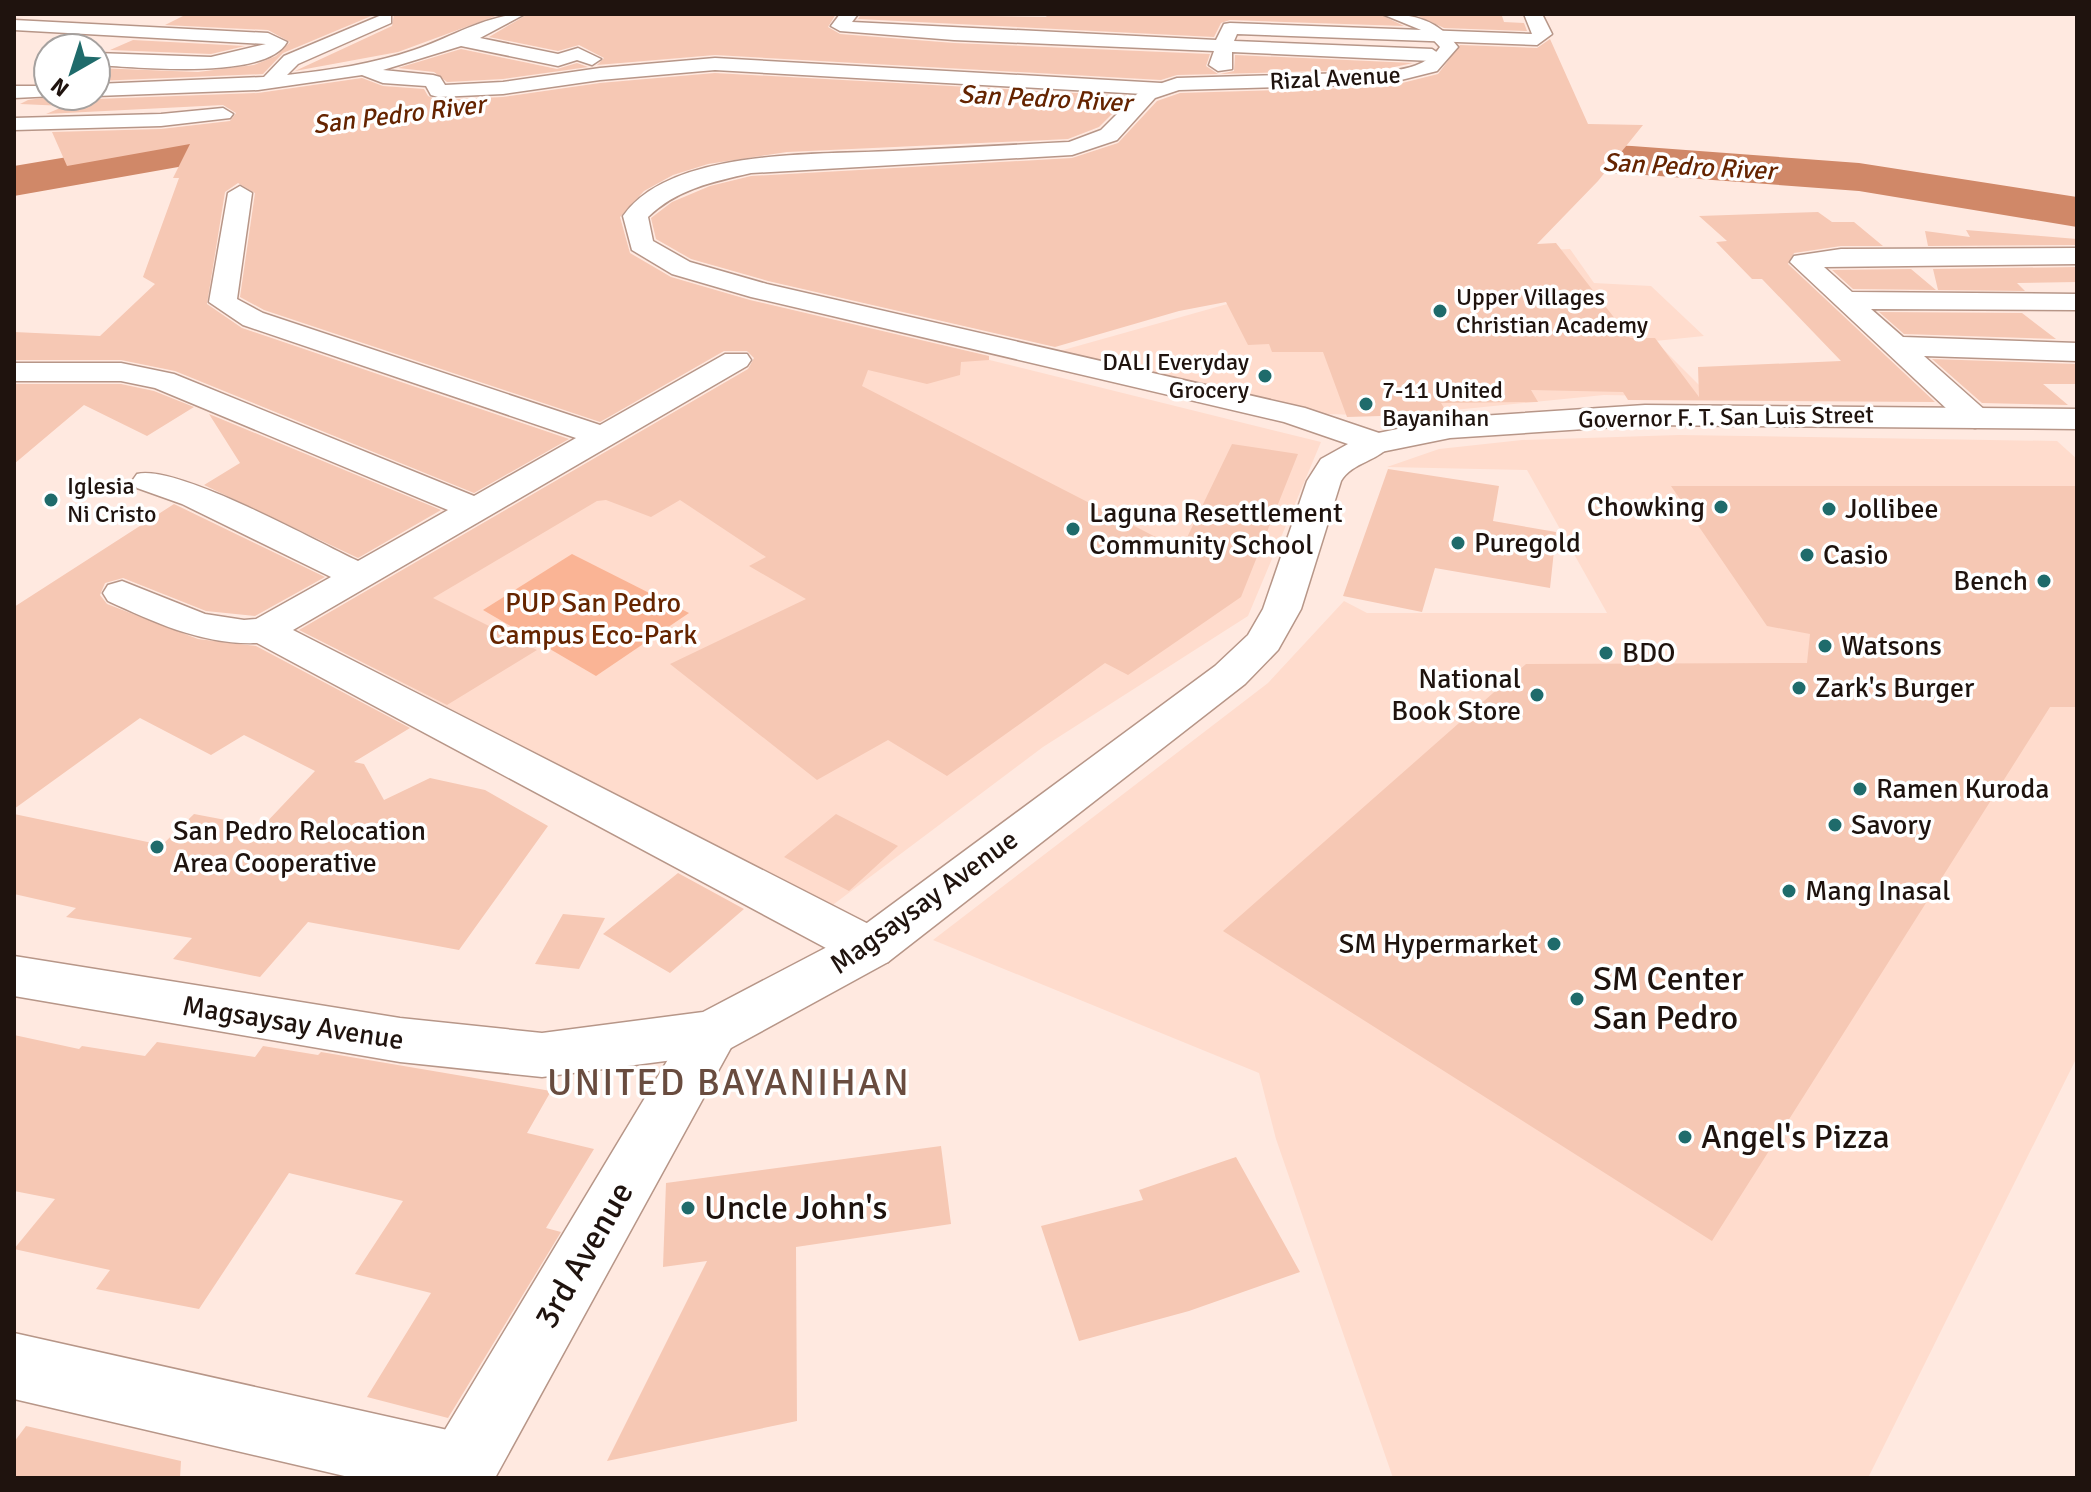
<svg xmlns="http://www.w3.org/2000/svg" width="2091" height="1492" font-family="Signika,sans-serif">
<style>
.built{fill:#ffdccd}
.green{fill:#fab495}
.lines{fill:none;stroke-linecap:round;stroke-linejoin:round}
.river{fill:#d08868;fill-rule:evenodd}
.building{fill:#f6c8b4}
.minor-casing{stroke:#b79688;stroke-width:3}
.tertiary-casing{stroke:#b79688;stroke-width:3}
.secondary-casing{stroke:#b79688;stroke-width:3}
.minor{fill:#fff;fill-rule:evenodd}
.tertiary{fill:#fff;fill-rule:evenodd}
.secondary{fill:#fff;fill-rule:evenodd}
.poi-dot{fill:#1f6b6b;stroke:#fff;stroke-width:3}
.labels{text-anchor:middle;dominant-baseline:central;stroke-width:7;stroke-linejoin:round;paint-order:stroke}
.far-street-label{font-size:24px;fill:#1f130e;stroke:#fff}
.far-poi-label{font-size:24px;fill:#1f130e;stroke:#fff;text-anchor:start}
.far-water-label{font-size:26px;font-style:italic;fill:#652400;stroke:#fff}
.poi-label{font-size:28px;fill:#1f130e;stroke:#fff;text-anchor:start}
.park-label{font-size:28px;fill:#662500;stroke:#fff}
.street-label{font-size:28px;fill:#1f130e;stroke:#fff}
.near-poi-label{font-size:34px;fill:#1f130e;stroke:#fff;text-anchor:start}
.near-street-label{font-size:34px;fill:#1f130e;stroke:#fff}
.near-quarter-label{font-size:38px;letter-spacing:2px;fill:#694c3f;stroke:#fff}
</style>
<rect width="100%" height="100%" fill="#ffe9e0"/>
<path class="built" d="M1570,249l24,34 57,3 53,50 -49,5 56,56 -107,-2 -210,21 -101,-3 -244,-59 350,-98z
M884,334l437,108 -73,174 -205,131 -213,160 -492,-257z
M1679,435l378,6 20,18v598l-209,421h-475l-117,-339 -17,-66 -326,-133 335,-257 76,-82 23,12h240l-80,-143 -140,-3 52,-18 83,-9z"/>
<path class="green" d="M572,554l117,59 -93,63 -113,-66z"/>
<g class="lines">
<path class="river" d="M312,112l16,4 6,9 -6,9 -54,16 -260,46v-30l255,-43z
M1488,140l144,6 227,17 218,34v30l-218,-36 -227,-17 -144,-6 -16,-4 -7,-10 7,-10z"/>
</g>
<path class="building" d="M187,14h189l-93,39 -20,21 -167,7v-13l102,4 56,-7 22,-9 14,-14 -22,-12 -103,-5z
M394,14h107l-103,38 -103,19 97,-45z
M528,14h308l-8,13 12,7 114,9 256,11 -4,12 12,8 -41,1 -16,5 -446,-25 -118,10 7,-7 -25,-13 -21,6 -69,-14z
M861,14l185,3 2,-3h331l25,12 -174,-6 -9,3 -7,14 -356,-18z
M1414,14h79l9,2 2,6 20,1 3,8 -83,-3z
M1550,39l38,85 55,1 -45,56 -61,63 19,-1 74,95h25l44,59 -1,-30 143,-6 -79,-82h-10l-36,-37 11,-1 -28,-25 119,-4 14,10h22l29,24h-42l-47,7 -6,11 147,138 -307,-2 -5,-8 -92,-2 7,12 -97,1 7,11 -101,3 -24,-65h-51l-3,-8 -21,1 -22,-43 -47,9 -124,36 -287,-66 -77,-22 -35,-20 -5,-21 21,-16 38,-16 41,-10 321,-18 46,-15 39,-42 23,-8 206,-6 52,-13 22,-29 77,3z
M133,40l112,6 -34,8 -101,-4z
M461,49l96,20 20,-6 11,4 -85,12 -56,3 -13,-10 -36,-4z
M1235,55l178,8 -28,6 -165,5 14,-3z
M715,73l415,23 -31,31 -31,12 -281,13 -79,12 -35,11 -29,16 -24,26 10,36 41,24 79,23 239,56v4l-28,2 -1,13 -33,9 -59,-14 -6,16 319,164 51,-106 66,10 -57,143 -113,78 -23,-12 -158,113 -59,-36 -71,40 -147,-116 136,-65 -57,-33 17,-9 -86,-57 -29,17 -45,-17 -9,1 -164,97 104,52 -90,55 -148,-75 449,-261 6,-11 -7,-7h-23l-124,71 -336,-112 -24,-13 15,-104 -17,-10 -13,9 -18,112 35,24 327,111 -95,54 -299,-122 -54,-11h-107v-28l86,4 55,-52 -12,-7 36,-99h-6l17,-34 -123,22 -15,-34 109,-3 69,-8 6,-8 -13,-8 -177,9 19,-8 -45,-2 8,-4 30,-4 38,3 162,-6 104,-15 21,8 41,3 4,7 10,4 65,-3 97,-14z
M1966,230l111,9v6l-149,1 -3,-15 45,6z
M2077,267v15l-60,1 8,8 -87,-1 -5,-21z
M1911,269l25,21 -83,-1 -21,-19z
M1879,312l143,1 34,26 -152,-5z
M1932,359l145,5v20h-34l25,21 -86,-2z
M14,384h107l33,7 40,16 -47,29 -63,-31 -70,59z
M209,414l232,96 -83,48 -154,-73 36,-22z
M1388,469l111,17 -6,35 63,11 -6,56 -115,-20 -13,44 -79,-16z
M1671,486h406v221h-27l-338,534 -489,-310 303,-267 281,-1 3,-29 -43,-8z
M174,504l151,73 -70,39 -49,-5 -83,-33 -18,5 -5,12 7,9 91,35 58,7 154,82 -56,34 10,2 20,36 46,-22 55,12 63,36 -89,124 -151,-28 -48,55 -87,-18 19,-21 -126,-21 10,-9 -62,-14v-80l148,31 32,-31 68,13 53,-56 -71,-36 -33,20 -71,-37 -126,91v-202z
M836,814l62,32 -49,45 -65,-34z
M678,873l66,36 -74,64 -67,-39z
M563,914l42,4 -26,51 -44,-5z
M14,1035l65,14 3,-3 63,10 12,-14 98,15 8,-11 55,9 3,-3 230,39 -24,42 67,16 -48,79 15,4 -113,186 -81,-21 64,-104 -76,-19 48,-73 -114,-28 -90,136 -103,-20 14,-19 -96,-21 41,-50 -41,-8z
M941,1146l10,78 -155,23 1,174 -190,40 100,-200 -44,6 3,-84z
M1236,1157l64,115 -111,39 -110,30 -38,-115 102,-26 -4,-10z
M26,1426l155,35 -1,17h-166v-36z"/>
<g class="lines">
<defs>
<path id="minor" d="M384,14l7,1v8l-93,41 -11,11c43,-5 86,-11 127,-25 36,-12 73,-36 111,-36l-45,24 78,16 20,-6 23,11 -9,6 -15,-5 -19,6 -97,-20 -78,24 50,5 7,2 5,8 58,-3 97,-14 115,-10 446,25 10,6 -10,6 -446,-25 -115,10 -97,14 -65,3 -7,-2 -5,-9 -43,-3 -21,-8 -104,15 -162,6v-12l168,-7 20,-21z
M840,14h18l-6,8 364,18 8,-16 6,-1 302,11 -8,-20h18l10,20 -15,11 -300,-11 -3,7 198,8 9,6 -9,6 -200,-9v17l-14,2 -9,-6 5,-14 -260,-11 -114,-9 -9,-5z
M14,20l254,13 19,9c-21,39 -152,25 -191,23v-12l115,4 55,-13 -252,-14z
M14,86h34v10h7l-41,2z
M223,108l10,6 -3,4 -69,8 -147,4v-12l147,-4z
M240,186l12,7 -15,106 26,14 337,112 125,-71h22l4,6 -4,6 -454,264 595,304 8,14 -8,14 -18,5 -18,-5 -595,-319c-54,2 -101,-20 -149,-42l-5,-8 5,-8 14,-4 83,33 39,6 12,-1 75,-42 -149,-73 -45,-16 -5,-7 5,-7c40,-10 178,67 221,87l90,-51 -293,-122 -34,-7h-107v-18h107l53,11 300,122 102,-58 -333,-113 -34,-23 19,-109z
M2077,248v16l-253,3 28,25 225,2v16l-206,-1 32,28 174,6v18l-153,-5 62,55 5,7 -5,7 -11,3 -11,-3 -174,-163 4,-6 47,-7z
M14,1333l447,100 25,10 10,25 -4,10h-139l-339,-79z"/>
<path id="tertiary" d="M1645,405l432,4v20l-432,-4 -195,13 -74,15 -12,-3 -4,-7 4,-7 86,-18z
M712,1011l19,7 8,15 -244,445h-74l10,-25 262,-435z"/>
<path id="secondary" d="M1382,14c33,0 56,6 76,33l-21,24 -52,13 -206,6 -24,8 -38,42 -45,15 -321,18c-39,9 -74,16 -103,44l5,24 37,21 77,22 538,124 83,28 4,7c-12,18 -40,19 -51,38l-40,128 -23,41 -33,34 -357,278 -157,86 -19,7 -170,22 -142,-15 -386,-66v-40l386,62 142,15 161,-21 149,-78 363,-268 33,-31 15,-26 44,-128 14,-22 27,-15 -64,-22 -533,-125 -79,-23 -40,-24 -9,-34c47,-68 195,-61 270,-65 59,-3 118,-6 176,-9l32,-12 40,-40 36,-12 208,-6c21,-3 42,-6 55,-25l-14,-15z"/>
</defs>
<use href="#minor" class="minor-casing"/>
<use href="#tertiary" class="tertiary-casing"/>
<use href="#secondary" class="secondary-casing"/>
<use href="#minor" class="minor"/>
<use href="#tertiary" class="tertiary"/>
<use href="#secondary" class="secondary"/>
</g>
<g class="poi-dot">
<circle cx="1440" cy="311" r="8"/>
<circle cx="1265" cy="376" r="8"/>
<circle cx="1366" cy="404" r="8"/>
<circle cx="51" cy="500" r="8"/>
<circle cx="1721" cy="507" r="8"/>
<circle cx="1829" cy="509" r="8"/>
<circle cx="1073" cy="529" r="8"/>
<circle cx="1458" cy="543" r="8"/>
<circle cx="1807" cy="555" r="8"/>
<circle cx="2044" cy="581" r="8"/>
<circle cx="1825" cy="646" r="8"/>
<circle cx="1606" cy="653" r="8"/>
<circle cx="1799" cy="688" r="8"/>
<circle cx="1537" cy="695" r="8"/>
<circle cx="1860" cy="789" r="8"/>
<circle cx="1835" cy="825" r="8"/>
<circle cx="157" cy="847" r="8"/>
<circle cx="1789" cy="891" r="8"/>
<circle cx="1554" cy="944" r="8"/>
<circle cx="1577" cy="999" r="8"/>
<circle cx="1685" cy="1137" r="8"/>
<circle cx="688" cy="1208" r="8"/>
</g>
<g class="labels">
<g class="far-street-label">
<text transform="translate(1335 78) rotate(-3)">Rizal Avenue</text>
<text transform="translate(1726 417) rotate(-1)">Governor F. T. San Luis Street</text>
</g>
<g class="far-poi-label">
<text x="1456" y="297">Upper Villages<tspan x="1456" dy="28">Christian Academy</tspan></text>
<text x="1249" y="362" text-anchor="end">DALI Everyday<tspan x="1249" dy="28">Grocery</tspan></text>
<text x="1382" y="390">7-11 United<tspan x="1382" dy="28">Bayanihan</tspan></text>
<text x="67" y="486">Iglesia<tspan x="67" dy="28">Ni Cristo</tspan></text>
</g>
<g class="far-water-label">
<text transform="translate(1045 99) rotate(3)">San Pedro River</text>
<text transform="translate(399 115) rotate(-7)">San Pedro River</text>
<text transform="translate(1689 167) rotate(3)">San Pedro River</text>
</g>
<g class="poi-label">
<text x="1705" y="507" text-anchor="end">Chowking</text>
<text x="1845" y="509">Jollibee</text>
<text x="1089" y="513">Laguna Resettlement<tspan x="1089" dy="32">Community School</tspan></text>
<text x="1474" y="543">Puregold</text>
<text x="1823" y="555">Casio</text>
<text x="2028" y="581" text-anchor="end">Bench</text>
<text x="1841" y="646">Watsons</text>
<text x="1622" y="653">BDO</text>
<text x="1521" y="679" text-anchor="end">National<tspan x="1521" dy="32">Book Store</tspan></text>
<text x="1815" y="688">Zark's Burger</text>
<text x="1876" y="789">Ramen Kuroda</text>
<text x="1851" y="825">Savory</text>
<text x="173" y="831">San Pedro Relocation<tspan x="173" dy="32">Area Cooperative</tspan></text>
<text x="1805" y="891">Mang Inasal</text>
<text x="1538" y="944" text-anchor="end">SM Hypermarket</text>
</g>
<g class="park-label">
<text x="593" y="603">PUP San Pedro<tspan x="593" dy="32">Campus Eco-Park</tspan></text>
</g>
<g class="street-label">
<text transform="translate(924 902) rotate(-36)">Magsaysay Avenue</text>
<text transform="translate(293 1023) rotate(9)">Magsaysay Avenue</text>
</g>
<g class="near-poi-label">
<text x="1593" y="979">SM Center<tspan x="1593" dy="39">San Pedro</tspan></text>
<text x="1701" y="1137">Angel's Pizza</text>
<text x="704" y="1208">Uncle John's</text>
</g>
<g class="near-street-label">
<text transform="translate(584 1255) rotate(-60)">3rd Avenue</text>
</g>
<g class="near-quarter-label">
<text x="729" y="1082">UNITED BAYANIHAN</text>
</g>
</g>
<rect width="2091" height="1492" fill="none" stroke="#1f130e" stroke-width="32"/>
<g transform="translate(72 72) rotate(219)"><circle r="38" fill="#ffffff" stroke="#a5a19f" stroke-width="2"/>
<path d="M0-6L14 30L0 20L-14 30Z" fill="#1f6b6b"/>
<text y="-12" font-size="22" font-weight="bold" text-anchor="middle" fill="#1f130e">N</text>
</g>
</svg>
